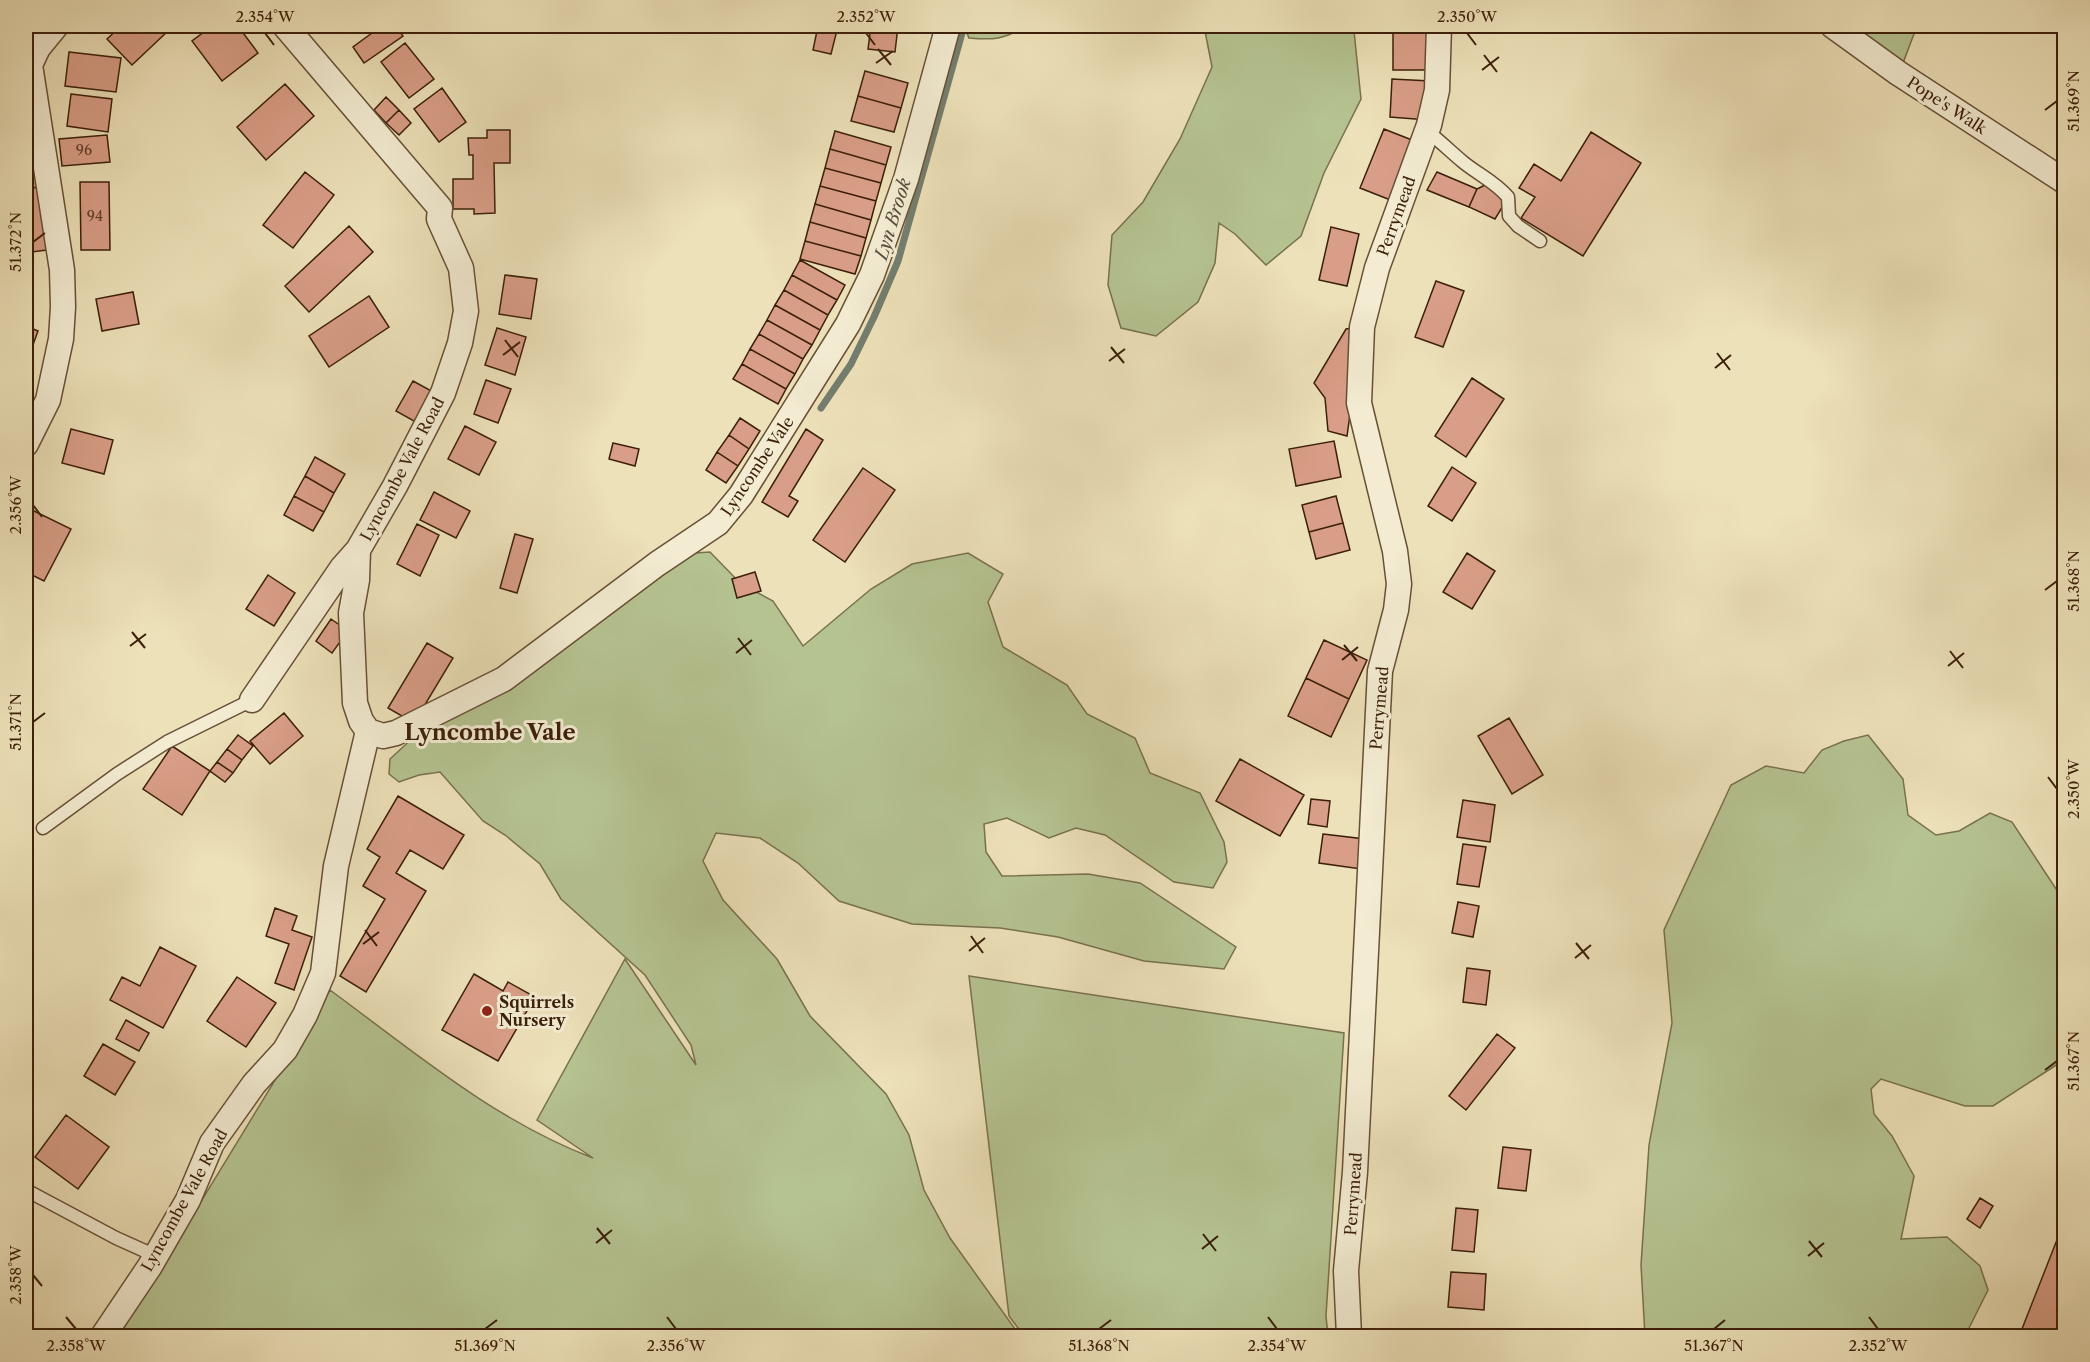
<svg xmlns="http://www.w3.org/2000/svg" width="2090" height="1362" font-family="'Libre Caslon Text',serif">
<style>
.green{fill:#b5c391;stroke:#78714e;stroke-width:1.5}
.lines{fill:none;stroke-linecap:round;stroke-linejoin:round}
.stream{stroke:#747e6f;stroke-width:7}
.building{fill:#d99e87;stroke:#3c1f0a;stroke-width:1.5}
.lane-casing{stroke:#685036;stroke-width:15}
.street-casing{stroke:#685036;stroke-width:27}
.lane{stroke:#f3ecd2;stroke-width:12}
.street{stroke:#f3ecd2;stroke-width:24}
.ticks{fill:none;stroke:#3c1f0a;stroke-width:2}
.poi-dot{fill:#8f2418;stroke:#f3ecd2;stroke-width:2}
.labels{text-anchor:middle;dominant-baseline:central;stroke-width:6;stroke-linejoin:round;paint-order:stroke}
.number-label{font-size:14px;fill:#633f29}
.street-label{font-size:16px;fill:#3c1f0a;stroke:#f3ecd2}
.poi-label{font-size:16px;font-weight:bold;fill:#3c1f0a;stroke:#f3ecd2;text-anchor:start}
.water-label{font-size:18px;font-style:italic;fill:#584e3d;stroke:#f3ecd2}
.district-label{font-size:22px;font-weight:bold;fill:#3c1f0a;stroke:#f3ecd2}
.neatline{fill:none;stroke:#3c1f0a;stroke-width:2}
.ticks-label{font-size:15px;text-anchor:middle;fill:#3c1f0a}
</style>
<rect width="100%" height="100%" fill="#ede1b9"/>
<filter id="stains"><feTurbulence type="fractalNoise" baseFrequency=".00333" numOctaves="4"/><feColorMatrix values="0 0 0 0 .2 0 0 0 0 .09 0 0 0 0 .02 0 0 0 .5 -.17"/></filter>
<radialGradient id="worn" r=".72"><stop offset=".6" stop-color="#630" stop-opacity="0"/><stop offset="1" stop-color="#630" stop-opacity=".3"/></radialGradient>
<path class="green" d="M964,26h61c-20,14 -33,14 -56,12z
M1204,26h153l-3,5 7,68 -37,74 -23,63 -35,29 -31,-31 -16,-11 -4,40 -17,39 -42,34 -35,-8 -13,-43 4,-50 31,-33 37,-63 32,-72z
M1853,26h64l-14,37z
M710,552l31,32 32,17 30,45 68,-57 41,-25 56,-11 35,21 -15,28 15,45 64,38 20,29 48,24 15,35 50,20 24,49 3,20 -14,26 -39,-6 -69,-47 -29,-7 -27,10 -42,-20 -23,6 2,28 16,24 86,-2 52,9 96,64 -12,22 -80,-8 -86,-24 -58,-9 -88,-4 -73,-23 -41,-38 -38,-25 -44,-5 -13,28 20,39 54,59 33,57 76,78 23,41 15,55 26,48 70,98h-901l211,-346c83,61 165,131 263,168l-56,-38 88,-161 71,106 -5,-20 -46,-70 -84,-76 -21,-35 -35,-29 -22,-14 -43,-49 -21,3 -20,7 -10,-8 1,-15 27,-25 263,-180z
M1868,735l35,44 5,36 28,20 23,-4 31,-18 22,9 52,79v159l-71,46h-28l-84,-27 -10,10 3,25 18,22 22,40 -13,63 46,-2 33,29 8,24 -23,46h-320l-4,-71 8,-120 23,-122 -8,-93 67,-145 35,-19 38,7 18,-23 22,-9z
M969,976l375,57 -18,283 2,20h-304l-15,-20z"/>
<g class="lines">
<path class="stream" d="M821,408l30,-44 23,-47 24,-56 66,-235"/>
</g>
<path class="building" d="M26,26h18l2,2 -20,16z
M121,26h44l4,4 -37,35 -25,-26z
M212,26h26l20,27 -36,28 -30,-40z
M366,26h29l8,10 -39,27 -11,-16 19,-14z
M818,26h20l-7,28 -18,-4z
M871,26h27l-3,26 -27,-3z
M1432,29v41h-39v-40z
M405,43l29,36 -25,19 -28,-36z
M69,52l52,6 -5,34 -51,-6z
M865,71l43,12 -7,25 -43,-12z
M1392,79l38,2 -2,39 -38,-3z
M285,84l29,32 -48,44 -29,-33z
M442,88l24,34 -27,20 -25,-33z
M71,94l41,5 -4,33 -41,-6z
M858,96l43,12 -7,24 -43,-11z
M386,97l13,13 -13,13 -12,-13z
M399,110l12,13 -12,12 -13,-12z
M1384,129l33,13 -24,59 -33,-13z
M487,130h23v33h-16l1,50 -21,1v-5h-21v-30h20v-24h-4l-1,-17h19z
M835,131l56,16 -5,18 -56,-16z
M1591,132l50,31 -58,93 -62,-38 14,-21 -16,-9 15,-24 27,17z
M107,135l3,27 -48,4 -3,-27z
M830,149l56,16 -5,18 -56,-15z
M37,153l6,33 -17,3v-34z
M825,168l56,15 -5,18 -56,-15z
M305,172l29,23 -41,53 -30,-23z
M1437,172l40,17 -8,18 -42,-17z
M80,182h29l1,68h-29z
M1485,185l21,16 -11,18 -26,-12 8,-18z
M46,186l8,63 -22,3 -6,-63z
M820,186l56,15 -5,19 -56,-16z
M815,204l56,16 -5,18 -56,-16z
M810,222l56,16 -5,18 -56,-15z
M349,226l24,26 -64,60 -24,-26z
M1331,227l28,7 -12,52 -28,-6z
M805,241l56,15 -6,18 -55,-15z
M800,260l45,25 -8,15 -45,-25z
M505,275l32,4 -6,40 -32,-5z
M792,275l45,25 -9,15 -44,-25z
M1436,281l28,10 -21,56 -28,-10z
M784,290l44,25 -8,15 -45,-25z
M133,292l6,32 -37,7 -6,-32z
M369,296l20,31 -60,40 -20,-31z
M775,305l45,25 -8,15 -45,-25z
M767,320l45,25 -9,14 -44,-25z
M26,326l12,5 -12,33z
M1362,327l-15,109 -19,-5 -3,-33 -11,-15 32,-54z
M497,328l29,9 -11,38 -30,-10z
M759,334l44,25 -8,15 -45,-25z
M750,349l45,25 -9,15 -44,-25z
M742,364l44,25 -8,15 -45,-25z
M1472,378l32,21 -38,58 -31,-21z
M486,380l25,9 -13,34 -24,-9z
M413,381l24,13 -16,31 -25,-14z
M740,418l20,13 -11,18 -20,-14z
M465,426l31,16 -17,33 -31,-16z
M71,429l42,11 -9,34 -42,-11z
M806,429l17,11 -34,56 9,5 -10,16 -26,-15z
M729,435l20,14 -11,17 -21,-14z
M1334,441l7,36 -45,9 -7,-37z
M613,443l26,6 -4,17 -26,-7z
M717,452l21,14 -12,17 -20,-13z
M315,457l30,17 -11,19 -29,-17z
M1452,467l24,16 -24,38 -24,-15z
M863,468l32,22 -50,72 -32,-22z
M305,476l29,17 -10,19 -30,-16z
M434,492l36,19 -14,27 -36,-18z
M294,496l30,16 -11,19 -29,-16z
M1336,496l7,27 -34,9 -7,-27z
M32,510l39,19 -27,52 -18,-9v-50z
M1343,523l7,27 -34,9 -7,-27z
M417,524l22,11 -19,41 -23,-12z
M515,534l18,5 -16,54 -17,-5z
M1467,553l28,18 -23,38 -29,-17z
M755,572l6,19 -24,7 -5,-19z
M268,575l27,18 -21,33 -28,-17z
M331,619l17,12 -16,22 -16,-12z
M1324,640l43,20 -18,39 -43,-21z
M427,643l26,15 -39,65 -26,-15z
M1306,678l43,21 -18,38 -43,-21z
M284,713l19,23 -33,28 -20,-23z
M1509,718l34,57 -31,19 -34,-58z
M238,735l15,11 -11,14 -15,-11z
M172,746l38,25 -28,44 -39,-26z
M227,749l15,11 -9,13 -16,-11z
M1240,759l64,36 -24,41 -64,-35z
M217,762l16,11 -8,9 -15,-11z
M398,796l66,39 -21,34 -33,-19 -14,23 30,18 -60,101 -26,-16 45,-77 -22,-13 17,-29 -13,-8z
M1311,799l19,2 -3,26 -19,-3z
M1463,800l32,5 -5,37 -33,-5z
M1323,834l42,5 -4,30 -42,-6z
M1463,844l23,3 -7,40 -22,-3z
M1458,902l21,4 -6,31 -21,-4z
M275,908l22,8 -5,14 20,7 -18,53 -19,-7 14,-39 -23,-8z
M160,947l36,19 -33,62 -53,-28 12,-23 18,9z
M1467,968l23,3 -4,34 -23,-3z
M474,974l29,17 5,-9 27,15 -37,64 -56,-31z
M237,977l39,26 -30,44 -39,-26z
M126,1020l23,13 -10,18 -23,-12z
M1497,1034l18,14 -49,62 -17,-14z
M103,1044l32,18 -20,33 -31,-19z
M66,1115l43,32 -31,42 -43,-32z
M1503,1147l28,3 -5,41 -28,-3z
M1980,1198l13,8 -13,22 -13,-9z
M1456,1208l22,2 -4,42 -22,-2z
M2064,1222v106l-3,8h-35l-6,-2z
M1451,1272l35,2 -2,36 -36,-3z"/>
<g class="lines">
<defs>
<path id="lane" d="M1427,131c13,10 24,21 36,31 16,13 31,19 45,35l1,19 9,10 22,15
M43,828l74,-54 50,-32 85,-42
M26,1190l90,48 40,18"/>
<path id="street" d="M1833,26l65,47 166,108
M26,444l22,-44 13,-61 2,-32 -1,-37 -32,-205 8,-17 18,-22
M252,700l90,-132 16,-18
M368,731l15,5 13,-3 108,-54 153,-115 61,-41 23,-28 107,-171 24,-49 34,-96 42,-153
M103,1336l47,-70 38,-66 24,-57 42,-59 31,-34 20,-35 18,-42 13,-107 32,-135 -7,-10 -6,-18 -4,-90 6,-33 1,-30 37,-64 48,-93 17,-50 6,-32 -5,-43 -22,-49 1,-11 -155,-182
M1349,1336l-3,-65 9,-99 25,-501 16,-61 3,-26 -4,-33 -36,-148 3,-76 15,-59 52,-143 8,-35 2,-64"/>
</defs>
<use href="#lane" class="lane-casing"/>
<use href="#street" class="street-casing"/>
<use href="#lane" class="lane"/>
<use href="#street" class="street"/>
</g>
<path class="ticks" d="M265,33l9,12M866,33l9,12M1467,33l9,12M878,49l13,16M1484,55l13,17M876,63l17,-12M1482,70l17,-13M2045,110l12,-9M33,242l12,-9M505,340l13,17M1111,347l13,16M1717,353l13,17M503,355l17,-13M1109,361l16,-12M1715,368l16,-13M33,505l9,12M2045,590l12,-9M132,632l13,16M738,638l13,17M1344,645l13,16M130,646l16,-12M1950,651l13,17M736,653l16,-13M1342,660l16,-13M1948,666l16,-13M33,722l12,-9M2048,777l9,12M365,930l12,16M971,936l12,17M1576,943l13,16M363,944l16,-12M969,951l16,-13M1575,958l16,-13M2045,1070l12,-9M597,1228l13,16M1203,1234l13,17M1809,1241l13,16M596,1243l16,-13M1202,1249l16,-13M1808,1256l16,-13M33,1275l9,11M66,1317l10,12M667,1317l9,12M1268,1317l9,12M1869,1317l9,12M485,1329l12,-9M1099,1329l12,-9M1714,1329l11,-9"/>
<circle class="poi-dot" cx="487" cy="1011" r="6"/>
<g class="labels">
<g class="number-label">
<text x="84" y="150">96</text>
<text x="95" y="216">94</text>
</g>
<g class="street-label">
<text transform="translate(1947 105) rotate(33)">Pope's Walk</text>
<text transform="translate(1396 216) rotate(-70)">Perrymead</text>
<text transform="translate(757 466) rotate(-56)">Lyncombe Vale</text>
<text transform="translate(402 469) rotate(-62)">Lyncombe Vale Road</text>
<text transform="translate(1379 708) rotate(-85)">Perrymead</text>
<text transform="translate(1353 1194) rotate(-86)">Perrymead</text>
<text transform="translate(184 1200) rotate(-61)">Lyncombe Vale Road</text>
</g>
<g class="poi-label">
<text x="499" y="1002">Squirrels<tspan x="499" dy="18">Nursery</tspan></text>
</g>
<g class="water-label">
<text transform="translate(893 219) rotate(-73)">Lyn Brook</text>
</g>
<g class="district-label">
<text x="490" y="732">Lyncombe Vale</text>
</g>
</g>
<rect width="2090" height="1362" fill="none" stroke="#ede1b9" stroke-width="66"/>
<rect x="33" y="33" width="2024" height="1296" class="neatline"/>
<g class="ticks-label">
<text x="265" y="22">2.354°W</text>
<text x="866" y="22">2.352°W</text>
<text x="1467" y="22">2.350°W</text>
<text transform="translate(2074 101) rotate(-90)" y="5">51.369°N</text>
<text transform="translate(16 242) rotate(-90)" y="5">51.372°N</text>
<text transform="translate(16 505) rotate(-90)" y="5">2.356°W</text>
<text transform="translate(2074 581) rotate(-90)" y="5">51.368°N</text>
<text transform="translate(16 722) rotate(-90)" y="5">51.371°N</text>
<text transform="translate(2074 789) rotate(-90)" y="5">2.350°W</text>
<text transform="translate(2074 1061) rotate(-90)" y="5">51.367°N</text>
<text transform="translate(16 1275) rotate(-90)" y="5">2.358°W</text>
<text x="76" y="1351">2.358°W</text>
<text x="485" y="1351">51.369°N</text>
<text x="676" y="1351">2.356°W</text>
<text x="1099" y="1351">51.368°N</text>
<text x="1277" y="1351">2.354°W</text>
<text x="1714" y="1351">51.367°N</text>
<text x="1878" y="1351">2.352°W</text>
</g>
<rect width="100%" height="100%" filter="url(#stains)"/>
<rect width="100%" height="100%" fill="url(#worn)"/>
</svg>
